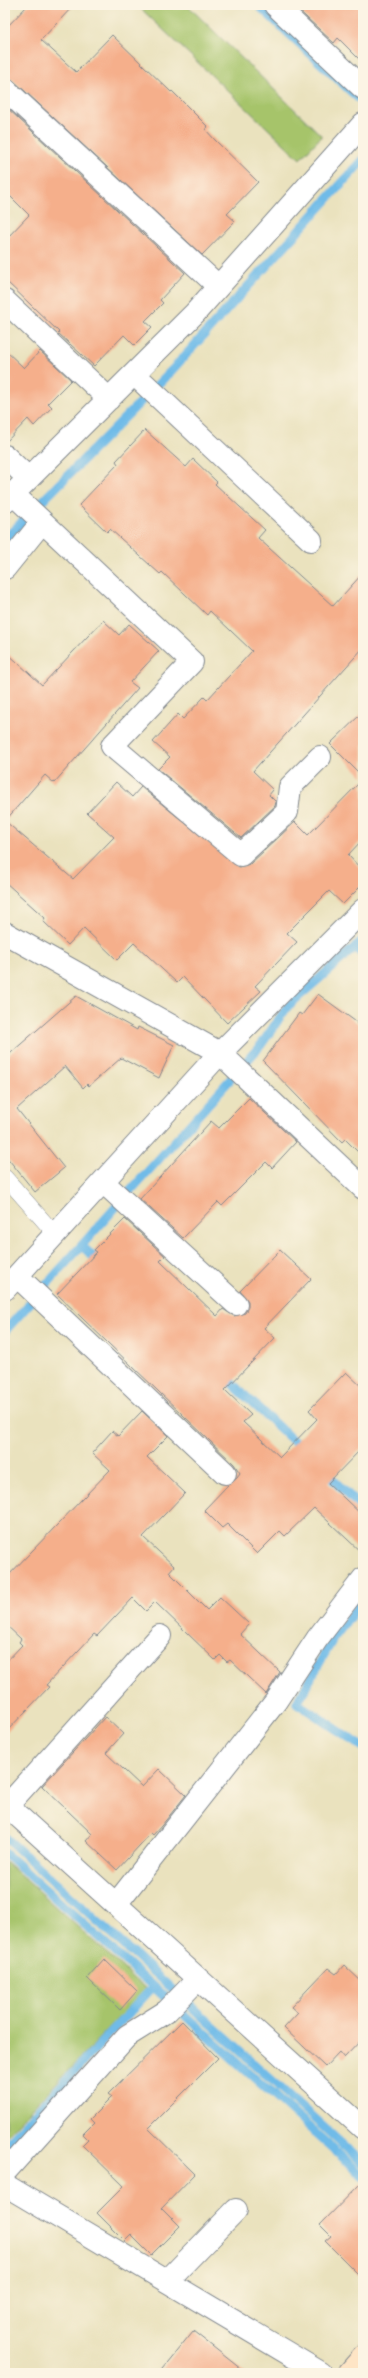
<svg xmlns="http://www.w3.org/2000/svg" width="368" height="2378" font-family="'IM FELL DW Pica',serif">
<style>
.green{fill:#a6c46b;stroke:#607a64}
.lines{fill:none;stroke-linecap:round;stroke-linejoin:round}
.stream{stroke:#6fbbe8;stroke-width:9}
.building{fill:#f5af8b}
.service-casing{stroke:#82888e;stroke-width:16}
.minor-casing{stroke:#82888e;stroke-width:24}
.secondary-casing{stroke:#82888e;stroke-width:24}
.service{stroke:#fff;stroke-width:15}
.minor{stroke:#fff;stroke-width:22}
.secondary{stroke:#fee5c5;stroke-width:22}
</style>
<rect width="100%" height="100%" fill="#fcf5e5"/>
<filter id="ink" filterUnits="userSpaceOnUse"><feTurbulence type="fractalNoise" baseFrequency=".025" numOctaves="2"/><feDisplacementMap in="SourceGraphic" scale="8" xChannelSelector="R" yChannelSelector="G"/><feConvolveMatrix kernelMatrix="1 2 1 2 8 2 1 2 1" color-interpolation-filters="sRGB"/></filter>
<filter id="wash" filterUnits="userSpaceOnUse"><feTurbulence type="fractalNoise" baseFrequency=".012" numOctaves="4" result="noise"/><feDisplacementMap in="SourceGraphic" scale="16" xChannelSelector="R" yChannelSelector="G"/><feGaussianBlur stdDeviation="0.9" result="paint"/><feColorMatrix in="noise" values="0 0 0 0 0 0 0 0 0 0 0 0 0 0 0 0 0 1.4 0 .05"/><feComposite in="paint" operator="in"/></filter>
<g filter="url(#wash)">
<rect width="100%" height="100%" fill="#eae2be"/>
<path class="green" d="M137,5h50l135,131 -22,23z
M5,1861l141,128 -141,148z"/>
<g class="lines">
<path class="stream" d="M258,5l100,93
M5,539l167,-169 191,-210
M355,947l8,8
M82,1246l19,18
M5,1331l256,-286 27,-39 75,-66
M223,1375l79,74
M324,1471l39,38
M363,1600l-30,39 -36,64 66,44
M5,1837l358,326
M5,1853l358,323
M5,2146l148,-159"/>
</g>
<g id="blocks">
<path class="building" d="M28,5h46l-33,35 35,32 36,-37 59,57 1,-1 36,36 -3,2 10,11 43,42 -31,32 8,7 -33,34 -189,-175 -8,-3v-48z
M293,5h70v58l-25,-25 -4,5z
M5,106l180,167 -25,27 3,3 -18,18 7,6 -18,18 -10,-10 -30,31 -36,-33 1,-1 -54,-52v-40l24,-25 -24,-24z
M5,350l19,18 16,-17 31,29 -23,23 4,4 -18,19 -6,-7 -23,24z
M145,430l41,37 7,-8 24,23 -2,2 50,46 -7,8 75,68 30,-33v75l-110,123 20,19 -4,5 7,7 -1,4 -34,32 -83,-69 12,-12 -17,-15 25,-28 5,5 21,-22 3,3 45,-49 -42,-40 -3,4 -45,-43 -2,2 -50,-45 -3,3 -28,-27 39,-41 -2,-3z
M103,620l16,15 10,-11 30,27 -29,31 8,6 -84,95 -9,-8 -40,46 68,58 41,-42 -27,-24 29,-31 16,15 9,-10 98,80 11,-3 45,-42 13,13 55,-56v60l-15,16 15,16v13l-20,20 -14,-13 -42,42 10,9 -42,44 6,5 -34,32 -44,-46 -6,6 -43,-40 -17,17 -33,-32 -16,17 -25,-24 2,-3 -40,-36v-231l37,34z
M363,712v65l-33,-33z
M318,994l45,33v130l-18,-18 -3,3 -79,-81 36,-48 3,2z
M76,996l61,34 1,-3 36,18 -15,33 -38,-20 -32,28 -2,-2 -4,4 -18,-22 -48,43 47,59 -29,24 -30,-37v-97z
M249,1098l47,44 -24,26 -6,-6 -44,44 -4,-4 -35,36 -43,-39 71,-78 8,7z
M125,1219l40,37 -5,5 57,55 6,-7 11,7 11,-3 3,-6v-6l-8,-10 40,-41 31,29 -47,49 11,10 -50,52 26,25 -8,7 37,35 37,-38 -8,-9 37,-38 17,16v59l-35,36 35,33v38l-49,-46 -29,28 -5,-5 -23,23 -30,-30 -5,4 -18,-18 24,-25 6,-4 6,-8 -6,-9 -177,-170 40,-42 -3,-2z
M142,1411l26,25 -21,21 38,36 -42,44 31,29 -5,6 38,38 13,-13 29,27 -9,10 40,38 -14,22 -36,-34 -3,2 -7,-7 -5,5 -60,-58 -9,9 -13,-13 -36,38 -3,-2 -48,51 3,2 -44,46v-70l17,-18 -3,-3 2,-3 -16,-15v-45l105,-109 -18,-17 20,-22 6,5z
M105,1717l18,17 -17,19 36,34 17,-18 27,26 -24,30 -9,10 -2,-2 -34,37 -31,-29 6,-7 -50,-48z
M104,1959l33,32 -17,19 -33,-32z
M344,1965l19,18v55l-19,20 -5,-6 -14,15 -41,-39 14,-15 -7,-6 37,-39 8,6z
M182,2021l36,37 -70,70 47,46 -33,34 18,18 -29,29 -20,-20 -6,6 -28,-28 27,-27 -42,-41 6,-6 -5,-5 11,-11 -4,-4 22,-22 -4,-3z
M363,2181v98l-38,-38 6,-5 -11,-11z
M193,2331l53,42h-87z"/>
</g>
</g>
<g filter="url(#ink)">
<use href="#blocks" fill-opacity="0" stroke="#82888e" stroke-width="1"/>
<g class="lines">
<defs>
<path id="service" d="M5,1177l50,57"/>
<path id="minor" d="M275,5l88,83
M5,89l213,197
M5,301l104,98
M134,374l177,166
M5,456l23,22
M13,494l179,168 -80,84 129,109 46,-43 3,-25 30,-30
M5,502l190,-189 168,-189
M5,568l37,-46
M5,933l215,120 143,135
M103,1182l133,122
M17,1276l208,197
M5,1289l215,-236 143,-143
M5,1804l358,324
M7,1806l153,-170
M116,1904l160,-203 41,-62 46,-60
M5,2172l122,-136 40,-25 31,-32
M5,2185l316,188
M167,2281l69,-71"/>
<path id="secondary" d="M349,2373l14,-16"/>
</defs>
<use href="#service" class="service-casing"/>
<use href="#minor" class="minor-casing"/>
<use href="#secondary" class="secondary-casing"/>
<use href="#service" class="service"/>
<use href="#minor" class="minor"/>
<use href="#secondary" class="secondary"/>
</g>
</g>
<rect width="368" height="2378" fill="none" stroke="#fcf5e5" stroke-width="20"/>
</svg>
